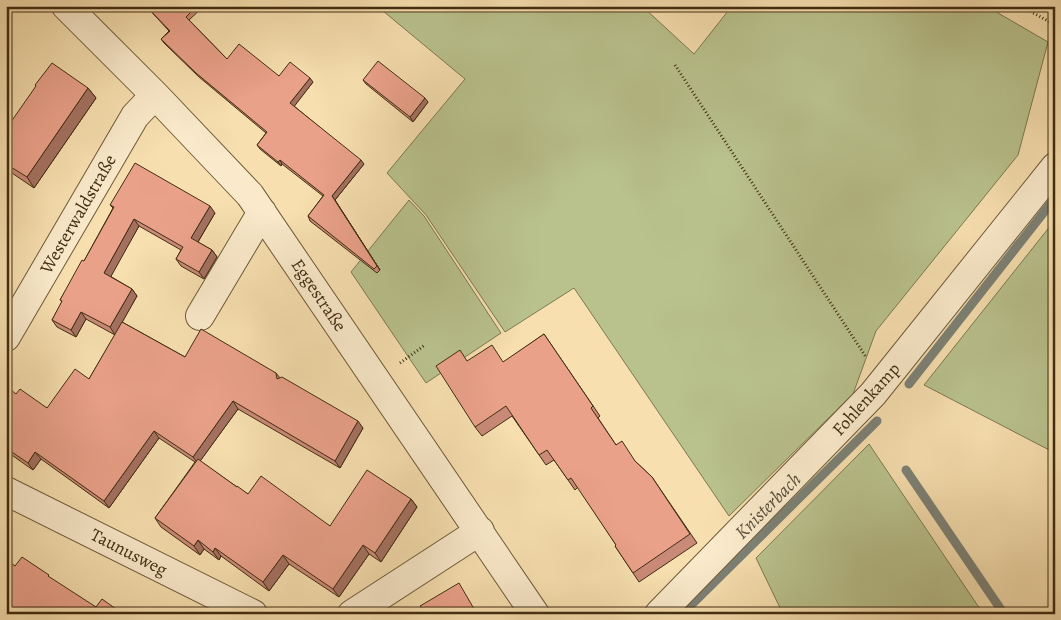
<svg xmlns="http://www.w3.org/2000/svg" width="1061" height="620" font-family="Alegreya,serif">
<style>
.green{fill:#b9c28d;stroke:#7d7850}
.lines{fill:none;stroke-linecap:round;stroke-linejoin:round}
.stream{stroke:#7c8176;stroke-width:9}
.minor-casing{stroke:#6e5a39;stroke-width:30}
.path{stroke:#412d12;stroke-width:3;stroke-dasharray:1 2.5;stroke-linecap:butt}
.minor{stroke:#faeacb;stroke-width:28}
.wall{fill:#c98a77;stroke:#412d12}
.shaded-wall{fill:#a47161;stroke:#412d12}
.building{fill:#eaa18a;stroke:#412d12}
.labels{text-anchor:middle;dominant-baseline:central;stroke-width:4;stroke-linejoin:round;paint-order:stroke}
.street-label{font-size:18px;fill:#412d12;stroke:#faeacb}
.water-label{font-size:19px;font-style:italic;fill:#5a503c;stroke:#faeacb}
</style>
<rect width="100%" height="100%" fill="#f7dfaf"/>
<filter id="stains"><feTurbulence type="fractalNoise" baseFrequency=".004" numOctaves="4"/><feColorMatrix values="0 0 0 0 .2 0 0 0 0 .09 0 0 0 0 .02 0 0 0 .5 -.17"/></filter>
<radialGradient id="worn" r=".72"><stop offset=".6" stop-color="#630" stop-opacity="0"/><stop offset="1" stop-color="#630" stop-opacity=".3"/></radialGradient>
<path class="green" d="M377,6h265l52,48 38,-48h254l62,36 -30,113 -142,176 -23,63 -124,122 -155,-228 -69,44 -79,-117 -39,-42 78,-94z
M409,200l15,16 77,117 -75,50 -75,-111z
M1055,220v233l-131,-68z
M869,444l109,162 6,8h-201l-27,-56z"/>
<g class="lines">
<path class="stream" d="M909,384l146,-186
M906,470l98,144
M682,614l195,-193"/>
<defs>
<path id="minor" d="M66,6l89,89 95,100 285,419
M200,316l62,-104
M6,337l129,-221 20,-21
M6,491l247,123
M352,614l128,-83
M659,614l214,-220 182,-227"/>
</defs>
<use href="#minor" class="minor-casing"/>
<path class="path" d="M1021,6l34,19
M675,65l191,292
M400,363l25,-18"/>
<use href="#minor" class="minor"/>
</g>
<path class="wall" d="M146,6h58l-15,14 38,39 52,17 34,6 -19,24 70,58 -29,36 45,70 -3,3 -67,-52 -2,-5 15,-20 -41,-32 -1,2 -21,-17 -3,-4 9,-12 -67,-56 -35,-34 -3,-4 8,-8z
M363,80l65,22 -15,20 -47,-38z
M88,88l8,10 -62,90 -28,-19v-40z
M110,205l105,8 -17,29 14,8 5,7 -13,22 -23,-13 -5,-7 5,-9 -42,-24 -29,50 22,13 5,7 -15,26 63,35 91,16 4,5 83,50 -23,40 -102,-59 -38,52 37,26 11,7 82,32 81,-27 6,8 -36,55 -12,-8 -30,43 -50,-33 -20,27 -48,-35 -2,4 -15,-11 -4,6 -39,-28 -6,-9 40,-56 -36,-24 -50,70 -68,-49 -8,11 -27,-19v-54l10,-3 31,14 42,-29 26,-44 -29,-16 -10,18 -19,-10 -5,-7 10,-18 -2,-2 24,-39 29,-53z
M544,334l56,82 -2,2 18,27 20,17 16,15 45,66 -58,39 -24,-36 1,-1 -38,-58 -3,3 -21,-30 -8,5 -34,-49 -30,20 -7,-9 29,-65z"/>
<path class="shaded-wall" d="M310,78l3,4 -20,26 -3,-5z
M88,88l8,10 -62,90 -7,-11z
M425,98l3,4 -15,20 -3,-5z
M280,160l2,4 -1,2 -3,-4z
M361,160l3,4 -29,36 45,70 -48,-74z
M210,206l5,7 -19,32 -5,-7z
M134,219l5,7 -30,54 -5,-7z
M212,250l5,7 -13,22 -5,-7z
M132,289l5,7 -22,39 -5,-8z
M81,312l5,7 -10,18 -5,-7z
M233,401l5,8 -40,55 -5,-7z
M358,421l5,7 -23,40 -5,-7z
M154,431l5,7 -50,70 -5,-7z
M35,452l6,7 -8,11 -5,-7z
M411,499l6,8 -36,55 -6,-9z
M198,540l6,9 -4,6 -6,-9z
M363,545l6,9 -30,43 -6,-8z
M215,548l6,8 -2,4 -6,-8z
M283,555l6,9 -20,27 -6,-9z"/>
<path class="building" d="M146,6h51l-11,11 41,42 12,-15 40,32 11,-14 20,16 -20,25 71,57 -29,36 45,70 -3,3 -66,-53 16,-21 -44,-35 -2,2 -21,-17 10,-13 -71,-59 -35,-34 9,-8z
M378,61l47,37 -15,19 -47,-37z
M52,63l36,25 -61,89 -21,-13v-35l30,-43 -1,-1z
M135,163l75,43 -19,32 21,12 -13,22 -23,-13 7,-12 -49,-28 -30,54 28,16 -22,38 -29,-15 -10,18 -19,-10 10,-19 -2,-1 22,-40 2,1 30,-54 -4,-2z
M122,322l63,35 16,-28 75,44 1,6 5,-2 76,44 -23,40 -102,-60 -40,56 -39,-26 -50,70 -69,-49 -7,11 -22,-15v-51l5,-7 5,4 4,-5 27,19 28,-39 14,10z
M544,334l49,72 -2,2 25,37 6,-4 13,20 17,16 38,57 -57,39 -18,-27 1,-1 -45,-67 -3,2 -21,-30 -8,5 -33,-49 -31,21 -39,-61 24,-16 7,11 25,-16 11,17z
M198,459l39,28v-1l11,8 13,-18 69,50 37,-56 44,29 -36,54 -12,-8 -30,44 -50,-34 -20,27 -48,-34 -2,4 -15,-12 -4,6 -39,-28z
M22,557l27,18 -1,1 48,31 6,-8 21,15h-117v-55l9,7z
M459,583l18,31h-63l8,-5 -2,-3z"/>
<g class="labels">
<g class="street-label">
<text transform="translate(78 214) rotate(-60)">Westerwaldstraße</text>
<text transform="translate(319 295) rotate(56)">Eggestraße</text>
<text transform="translate(866 399) rotate(-48)">Fohlenkamp</text>
<text transform="translate(129 552) rotate(27)">Taunusweg</text>
</g>
<g class="water-label">
<text transform="translate(768 506) rotate(-45)">Knisterbach</text>
</g>
</g>
<rect width="1061" height="620" fill="none" stroke="#f7dfaf" stroke-width="25"/>
<rect x="8" y="8" width="1046" height="605" fill="none" stroke="#412d12" stroke-width="2.5"/>
<rect x="12" y="12" width="1036" height="595" fill="none" stroke="#412d12"/>
<rect width="100%" height="100%" filter="url(#stains)"/>
<rect width="100%" height="100%" fill="url(#worn)"/>
</svg>
